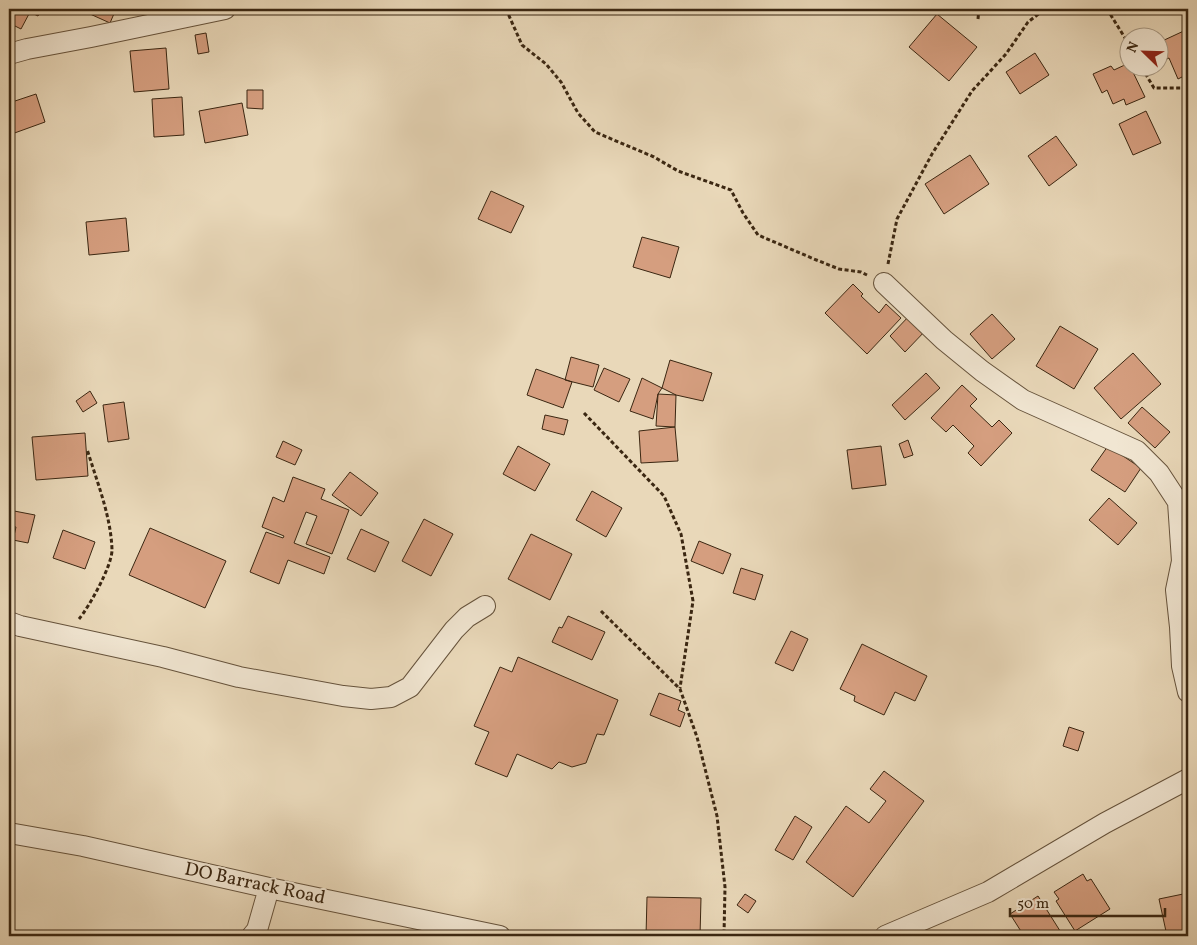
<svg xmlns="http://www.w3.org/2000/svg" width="1197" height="945" font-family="Vollkorn,serif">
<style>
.building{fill:#d59e7f;stroke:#3b2712}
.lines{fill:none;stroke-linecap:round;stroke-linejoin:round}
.street-casing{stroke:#66533c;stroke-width:22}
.path{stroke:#3b2712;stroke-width:3;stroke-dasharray:4 2.5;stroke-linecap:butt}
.street{stroke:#f1e6d2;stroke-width:20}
.labels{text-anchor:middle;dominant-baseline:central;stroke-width:4;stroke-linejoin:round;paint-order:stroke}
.street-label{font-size:19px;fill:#3b2712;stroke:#f1e6d2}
</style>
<rect width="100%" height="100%" fill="#e9d8b9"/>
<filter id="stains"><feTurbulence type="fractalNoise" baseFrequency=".004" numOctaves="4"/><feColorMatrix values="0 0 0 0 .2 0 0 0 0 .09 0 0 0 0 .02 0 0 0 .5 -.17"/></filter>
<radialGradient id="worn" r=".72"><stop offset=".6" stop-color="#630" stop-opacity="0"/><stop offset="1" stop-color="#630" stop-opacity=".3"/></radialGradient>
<path class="building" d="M9,9h33l-4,7 -8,-4 -9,17 -12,-6z
M79,9h37l-6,14z
M937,14l40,33 -28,34 -40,-34z
M1188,29v45l-10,5 -9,-21 -9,4v-20z
M206,33l3,19 -11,2 -3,-19z
M166,48l3,41 -35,3 -4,-41z
M1035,53l14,22 -29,19 -14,-22z
M1129,63l1,5h1l14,29 -19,8 -2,-6 -11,5 -6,-14 -5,3 -9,-19 18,-8 3,4z
M247,90h16v19l-16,-1z
M36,94l9,28 -36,13v-14l1,-1 -1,-17z
M182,97l2,38 -30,2 -2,-38z
M242,103l6,32 -43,8 -6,-32z
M1146,111l15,32 -28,12 -14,-31z
M1056,136l21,29 -28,21 -21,-30z
M970,155l19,29 -45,30 -19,-30z
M491,191l33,15 -13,27 -33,-14z
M126,218l3,33 -40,4 -3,-33z
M642,237l37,10 -9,31 -37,-11z
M853,284l10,10 -2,2 18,17 7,-9 15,14 -34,36 -42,-41z
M911,314l16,15 -22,23 -15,-16z
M992,314l23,25 -23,20 -22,-25z
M1060,326l38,23 -24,40 -38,-23z
M1133,353l28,31 -40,35 -27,-31z
M571,357l28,8 -6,22 -28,-7z
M670,360l42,13 -9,28 -27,-6 -14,-7z
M604,368l26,11 -11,23 -25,-12z
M536,369l36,13 -9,26 -36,-13z
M926,373l14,15 -35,32 -13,-15z
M642,378l20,10 -4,6 -5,25 -23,-8z
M962,385l15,14 -7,7 22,21 7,-7 13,13 -31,33 -13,-13 6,-7 -21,-21 -7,7 -15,-14z
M90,391l7,12 -14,9 -7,-11z
M658,394l18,1 -1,32 -19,-1z
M124,402l5,37 -21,3 -5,-37z
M1142,407l28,25 -15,16 -27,-25z
M545,415l23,5 -4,15 -22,-6z
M675,427l3,34 -37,2 -2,-32z
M85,433l3,43 -52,4 -4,-43z
M908,440l5,15 -9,3 -5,-14z
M283,441l19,9 -7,15 -19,-8z
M518,446l32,18 -15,27 -32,-17z
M881,446l5,39 -34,4 -5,-39z
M1108,446l33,22 -16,24 -34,-22z
M350,472l28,21 -17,23 -29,-21z
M293,477l32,12 -4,10 28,11 -17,44 -26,-10 11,-28 -11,-4 -12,31 36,14 -6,17 -36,-14 -9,24 -29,-12 16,-40 17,6 1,-2 -22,-9 11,-30 11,5z
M592,491l30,17 -16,29 -30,-17z
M1109,498l28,25 -19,22 -29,-25z
M9,510l26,5 -7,28 -15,-3 3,-13 -7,-1z
M424,519l29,15 -22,42 -29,-15z
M150,528l76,33 -21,47 -76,-33z
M361,529l28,13 -14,30 -28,-13z
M63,530l32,12 -10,27 -32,-11z
M531,534l41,20 -22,46 -42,-21z
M699,541l32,13 -8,20 -32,-13z
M741,568l22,7 -8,25 -22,-7z
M568,616l37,16 -13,28 -40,-18 7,-15 3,1z
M791,631l17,8 -15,32 -18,-8z
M862,644l65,32 -12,25 -20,-9 -11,23 -30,-14 1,-5 -15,-7z
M518,657l100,43 -14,35 -7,-1 -11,29 -14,4 -13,-5 -7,7 -35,-15 -10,23 -32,-13 14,-32 -15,-6 26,-59 12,5z
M659,693l22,8 -3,9 7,3 -5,14 -30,-12z
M1069,727l15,5 -6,19 -15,-5z
M884,771l40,30 -71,96 -47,-35 40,-56 23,17 17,-22 -16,-12z
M795,816l17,11 -19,33 -18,-10z
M1083,874l4,7 4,-2 19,30 -35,22 -19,-30 3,-2 -5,-7z
M1188,893v43h-21l-8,-37z
M745,894l11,7 -8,12 -11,-8z
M1038,896l24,38 -4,2h-34l-14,-22z
M647,897l54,1 -1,38h-54z"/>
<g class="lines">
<defs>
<path id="street" d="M9,54l18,-5 64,-12 134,-28
M884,283l60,57 38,31 41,29 114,51 22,22 19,29 4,59 -6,29 4,37 2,39 6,26
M9,622l11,4 143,31 76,20 104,19 28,3 20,-2 19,-10 44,-57 13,-13 18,-11
M9,833l74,13 186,42 231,48
M252,936l5,-6 12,-42
M885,936l103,-44 117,-69 83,-44"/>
</defs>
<use href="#street" class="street-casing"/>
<path class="path" d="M506,9l16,36 24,19 15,18 17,31 17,19 59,25 24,14 53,19 12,23 15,22 56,24 25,10 22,3 6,3
M1107,9l23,37
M978,19l1,-10
M1142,68l12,20h34
M888,264l9,-45 35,-65 40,-63 34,-37 22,-32 17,-13
M584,413l80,83 17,38 12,67 -13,87
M601,611l79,78 17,48 20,79 8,71 -1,49
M79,619c10,-12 33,-53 33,-69 -1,-34 -15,-68 -25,-101"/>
<use href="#street" class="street"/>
</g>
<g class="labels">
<g class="street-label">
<text transform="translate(255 884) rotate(12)">DO Barrack Road</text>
</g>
</g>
<rect width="1197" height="945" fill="none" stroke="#e9d8b9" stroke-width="30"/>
<rect x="10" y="10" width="1177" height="925" fill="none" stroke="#3b2712" stroke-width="2.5"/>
<rect x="15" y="15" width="1167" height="915" fill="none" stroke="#3b2712"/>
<g transform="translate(1144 52) rotate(293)"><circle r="24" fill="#f1e6d2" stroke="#a89a85"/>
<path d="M0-4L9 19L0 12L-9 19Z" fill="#8f2418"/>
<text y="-8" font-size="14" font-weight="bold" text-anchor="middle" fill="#3b2712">N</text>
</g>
<path d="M1010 908v8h155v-8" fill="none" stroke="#3b2712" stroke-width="2.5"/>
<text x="1017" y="908" font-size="15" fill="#3b2712" stroke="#f1e6d2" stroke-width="4" paint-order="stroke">50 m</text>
<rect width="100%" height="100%" filter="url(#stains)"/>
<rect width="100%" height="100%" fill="url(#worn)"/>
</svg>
